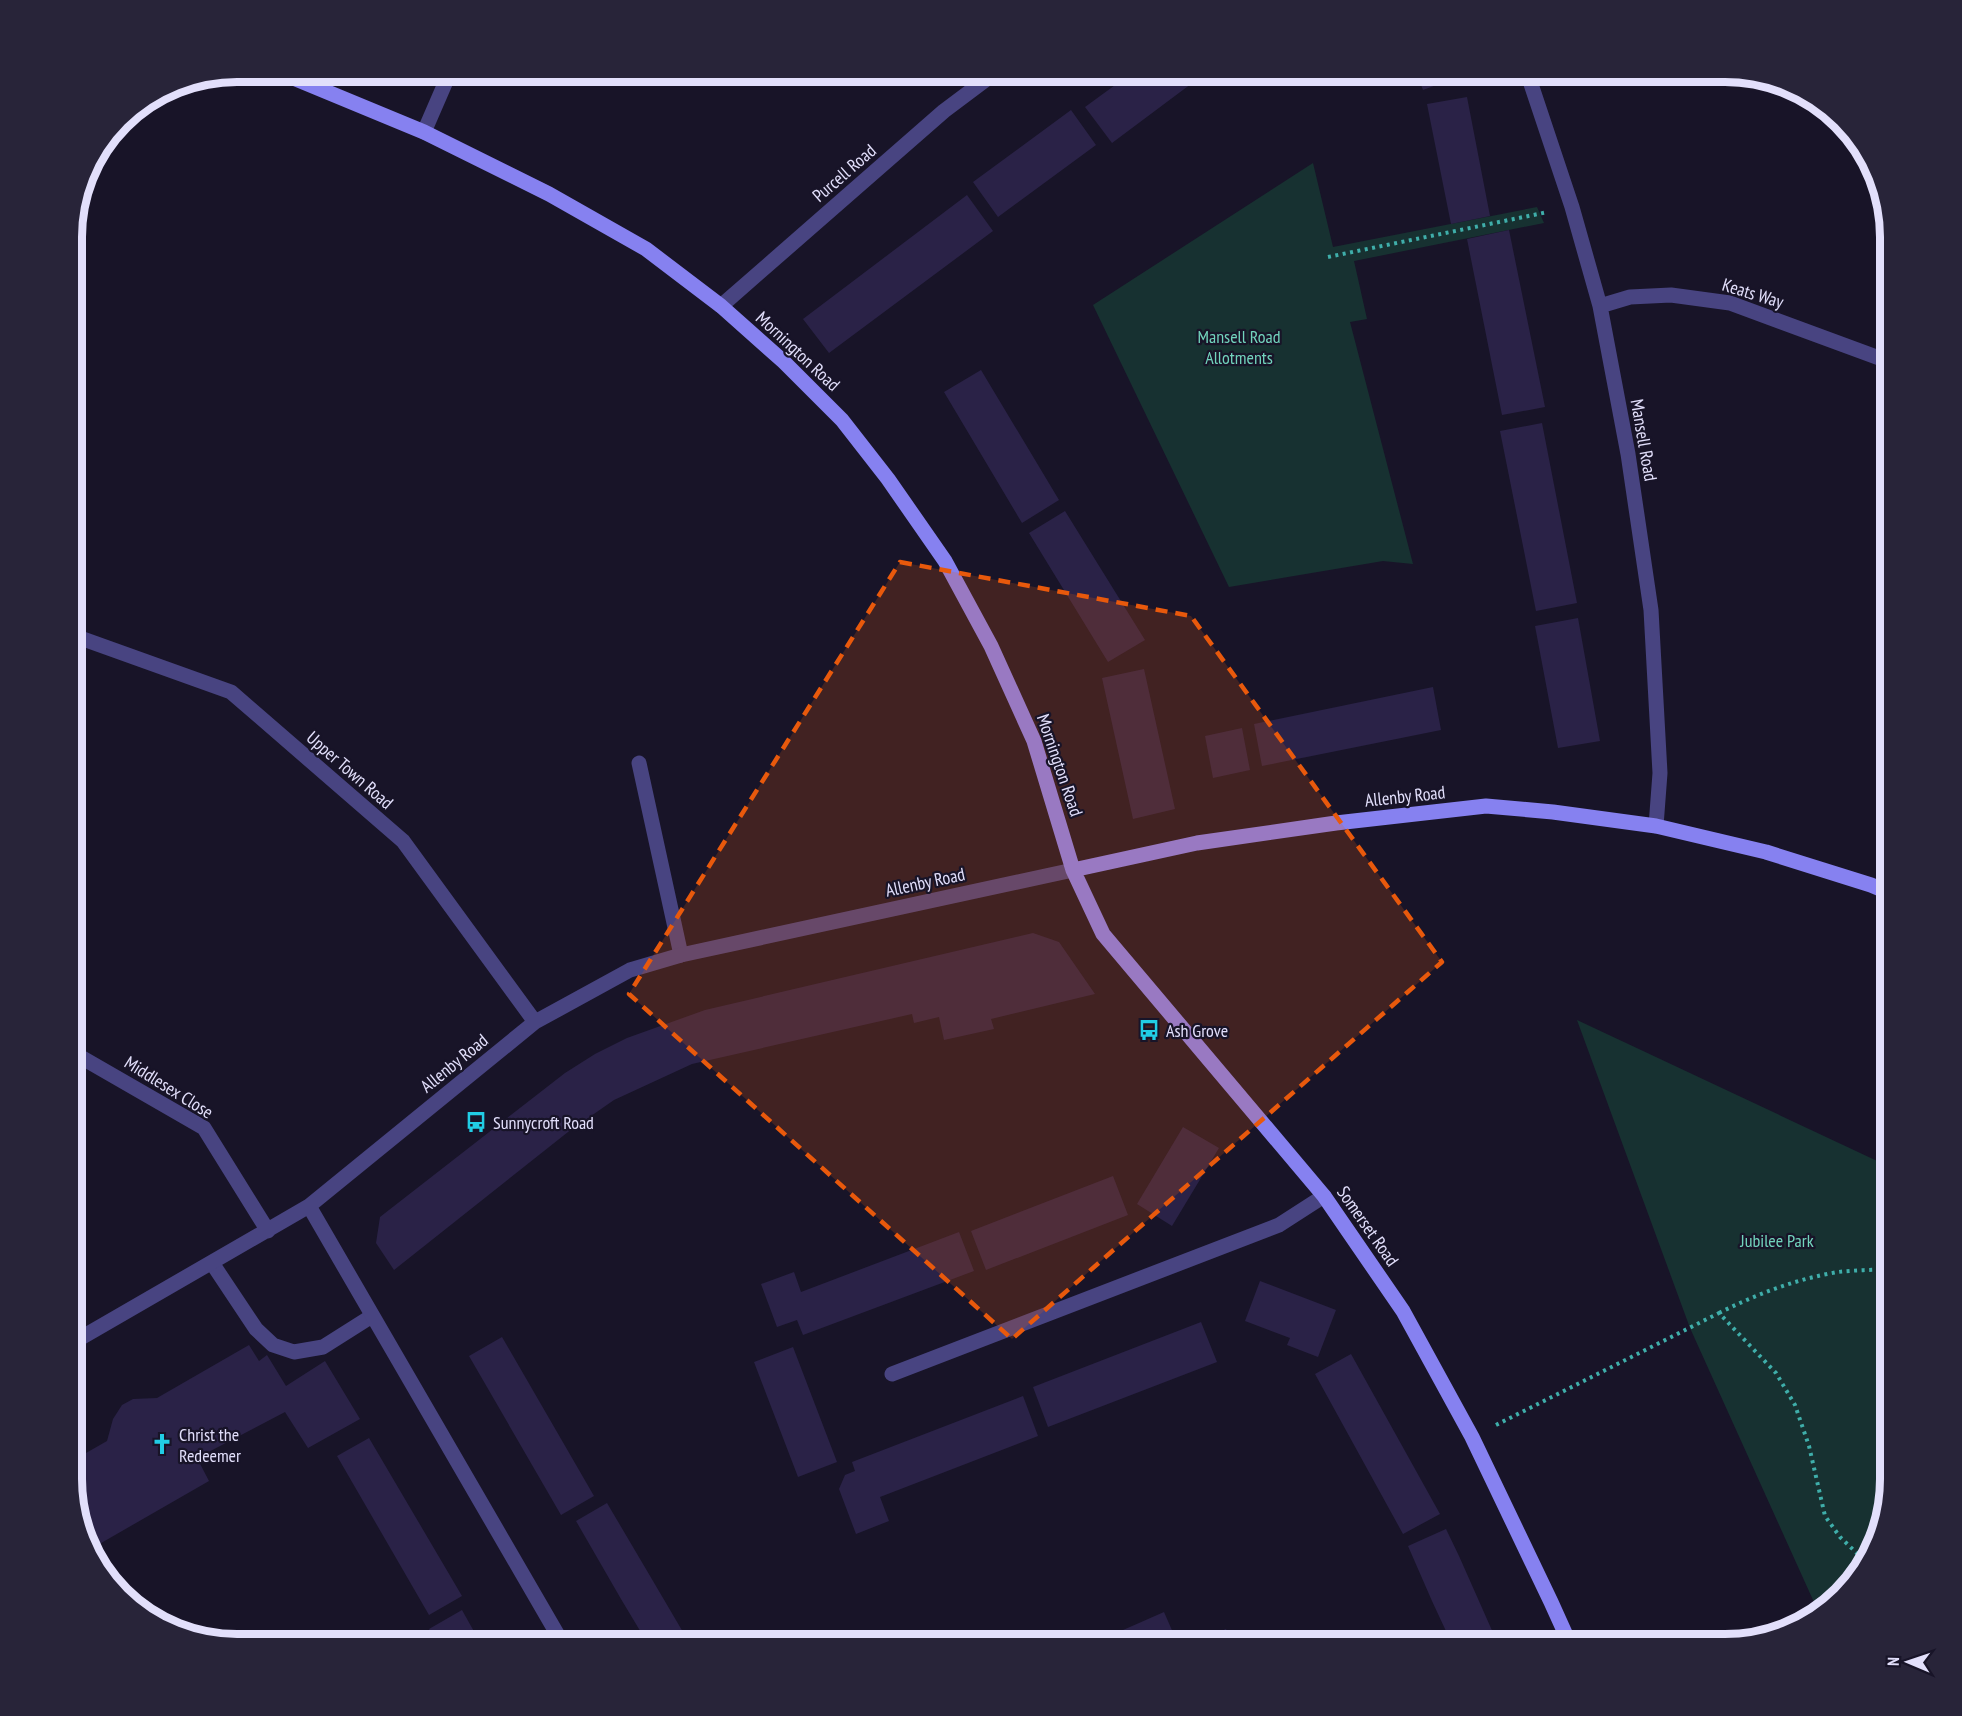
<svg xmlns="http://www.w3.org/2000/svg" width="1962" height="1716" font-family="'PT Sans Narrow',sans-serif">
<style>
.green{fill:#173131}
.building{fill:#2a2247}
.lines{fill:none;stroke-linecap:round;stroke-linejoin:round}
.path{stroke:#3faeaa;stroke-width:4;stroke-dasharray:3 4.5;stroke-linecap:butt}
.lane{stroke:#484481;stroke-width:15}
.street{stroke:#484481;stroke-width:15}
.secondary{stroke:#8681f0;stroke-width:15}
.marked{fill:#e8590c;fill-opacity:0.2;stroke:#e8590c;stroke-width:4.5;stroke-dasharray:12 8;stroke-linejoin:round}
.labels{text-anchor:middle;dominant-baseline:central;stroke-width:4.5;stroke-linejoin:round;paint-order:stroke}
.street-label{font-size:18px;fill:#e2dffb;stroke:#181428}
.park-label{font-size:18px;fill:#72d4bd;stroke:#181428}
.poi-label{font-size:18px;fill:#e2dffb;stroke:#181428;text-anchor:start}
.rim{fill:none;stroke:#e2dffb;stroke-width:8}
</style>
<rect width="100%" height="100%" fill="#181428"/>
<path class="green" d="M1313,163l20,84 204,-40 7,16 -190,38 13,58 -17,3 63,242 -30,-3 -154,26 -136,-282z
M1577,1020l313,147v322l-13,53 -35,53 -24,16 -128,-283z"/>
<path class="building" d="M1133,72h74l-95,71 -27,-36z
M1416,72h46l1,3 -40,15z
M1467,97l23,119 -39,8 -24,-120z
M1071,110l25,35 -98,72 -25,-35z
M967,195l26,36 -164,122 -26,-34z
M1509,230l36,177 -43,8 -35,-176z
M981,370l78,130 -37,23 -78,-131z
M1542,423l35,180 -41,8 -36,-180z
M1065,511l80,129 -37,22 -79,-129z
M1578,618l22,123 -42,7 -23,-122z
M1144,669l31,140 -42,10 -31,-141z
M1433,687l8,43 -179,36 -8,-42z
M1242,728l8,42 -37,8 -8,-42z
M1033,933l26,9 36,52 -104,25 3,10 -50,11 -5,-23 -25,6 -2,-9 -220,50 -78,36 -46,32 -174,138 -18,-27 4,-26 185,-144 30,-19 32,-16 78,-28z
M1183,1127l36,21 -47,78 -35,-22z
M1113,1176l15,39 -142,55 -15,-39z
M959,1232l15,39 -171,64 -6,-15 -20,7 -16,-43 33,-12 7,20z
M1260,1281l76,29 -18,47 -31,-12 3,-7 -45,-17z
M1201,1322l16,40 -169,65 -15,-40z
M502,1337l92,159 -33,19 -92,-159z
M249,1345l10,16 8,-6 19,31 39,-25 35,58 -52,29 -23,-36 -88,46 12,23 -120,69 -17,-61v-28l35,-20 6,-22 9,-14 11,-6 24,-1z
M793,1347l44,115 -39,15 -44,-115z
M1351,1354l89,160 -37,20 -88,-160z
M1023,1396l15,40 -158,61 9,24 -33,13 -17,-45 6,-14 10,-4 -3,-9z
M369,1438l93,158 -33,19 -92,-159z
M607,1503l46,78 37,63h-42l-27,-45 -45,-78z
M1446,1529l13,27 39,88h-46l-20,-43 -24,-55z
M462,1610l19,34h-44l-8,-15z
M1164,1612l14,32h-87l48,-21z
M1226,1629l6,15h-41z"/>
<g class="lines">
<path class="path" d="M1328,257l220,-45
M1719,1313c38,-19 77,-34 119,-41 17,-2 35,-2 52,-3
M1496,1425l223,-112 57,60 19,32 14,41 16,70 15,21 25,24"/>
<path class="lane" d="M639,763l42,192
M212,1263l44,66 17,16 21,7 29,-5 49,-31"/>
<path class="street" d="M1527,72l45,135 28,99 28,148 23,156 9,163 -4,53
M424,132l26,-60
M721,306l223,-195 52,-39
M1600,306l30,-9 41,-2 59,8 160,59
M72,635l159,57 172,149 132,181
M72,1052l132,76 64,103
M309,1206l254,438
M72,1343l237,-137 226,-184 95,-52 51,-15 392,-85
M892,1374l387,-149 45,-29"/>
<path class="secondary" d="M279,72l145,60 125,62 97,55 75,57 63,56 58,58 46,59 57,82 46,85 43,95 39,129 30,64 221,262 79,115 69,126 79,165 19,42
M1073,870l124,-27 139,-20 150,-17 67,6 103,14 110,26 105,33 19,8"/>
</g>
<path class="marked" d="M900,562l291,54 251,346 -430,377 -383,-345z"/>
<defs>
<symbol id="bus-bare" viewBox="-9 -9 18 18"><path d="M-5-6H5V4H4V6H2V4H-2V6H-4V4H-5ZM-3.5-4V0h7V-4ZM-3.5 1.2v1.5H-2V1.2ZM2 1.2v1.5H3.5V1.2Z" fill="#21cde5" stroke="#181428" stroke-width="2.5" paint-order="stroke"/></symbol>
<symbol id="church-bare" viewBox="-9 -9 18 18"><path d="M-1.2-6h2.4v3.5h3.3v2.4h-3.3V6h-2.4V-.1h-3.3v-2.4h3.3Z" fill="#21cde5" stroke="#181428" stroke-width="2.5" paint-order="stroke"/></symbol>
</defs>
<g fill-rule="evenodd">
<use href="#bus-bare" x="1134" y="1015" width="30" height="30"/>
<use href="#bus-bare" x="461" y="1107" width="30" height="30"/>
<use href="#church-bare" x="147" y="1429" width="30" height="30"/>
</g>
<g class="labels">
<g class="street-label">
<text transform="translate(844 173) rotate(-41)">Purcell Road</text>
<text transform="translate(1753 293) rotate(17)">Keats Way</text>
<text transform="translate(798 351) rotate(43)">Mornington Road</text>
<text transform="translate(1644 440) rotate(80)">Mansell Road</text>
<text transform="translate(1060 765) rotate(71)">Mornington Road</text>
<text transform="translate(350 770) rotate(41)">Upper Town Road</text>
<text transform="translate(1405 796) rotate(-6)">Allenby Road</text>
<text transform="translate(925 882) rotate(-12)">Allenby Road</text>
<text transform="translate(454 1063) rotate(-39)">Allenby Road</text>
<text transform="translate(169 1087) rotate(32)">Middlesex Close</text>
<text transform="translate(1368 1226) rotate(55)">Somerset Road</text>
</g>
<g class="park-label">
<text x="1239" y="336">Mansell Road<tspan x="1239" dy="21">Allotments</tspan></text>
<text x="1777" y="1240">Jubilee Park</text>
</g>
<g class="poi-label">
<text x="1166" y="1030">Ash Grove</text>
<text x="493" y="1122">Sunnycroft Road</text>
<text x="179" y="1434">Christ the<tspan x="179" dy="21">Redeemer</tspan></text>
</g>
</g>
<path d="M0 0H1962V1716H0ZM237 82H1725A155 155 0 0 1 1880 237V1479A155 155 0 0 1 1725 1634H237A155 155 0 0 1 82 1479V237A155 155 0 0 1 237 82Z" fill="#282439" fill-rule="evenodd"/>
<path class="rim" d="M237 82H1725A155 155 0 0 1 1880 237V1479A155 155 0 0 1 1725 1634H237A155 155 0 0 1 82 1479V237A155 155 0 0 1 237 82Z"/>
<g transform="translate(1908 1662) rotate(272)" stroke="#181428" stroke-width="4.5" paint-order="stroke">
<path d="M0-4.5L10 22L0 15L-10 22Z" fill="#e2dffb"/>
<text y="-9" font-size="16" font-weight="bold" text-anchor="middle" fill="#e2dffb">N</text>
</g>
</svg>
